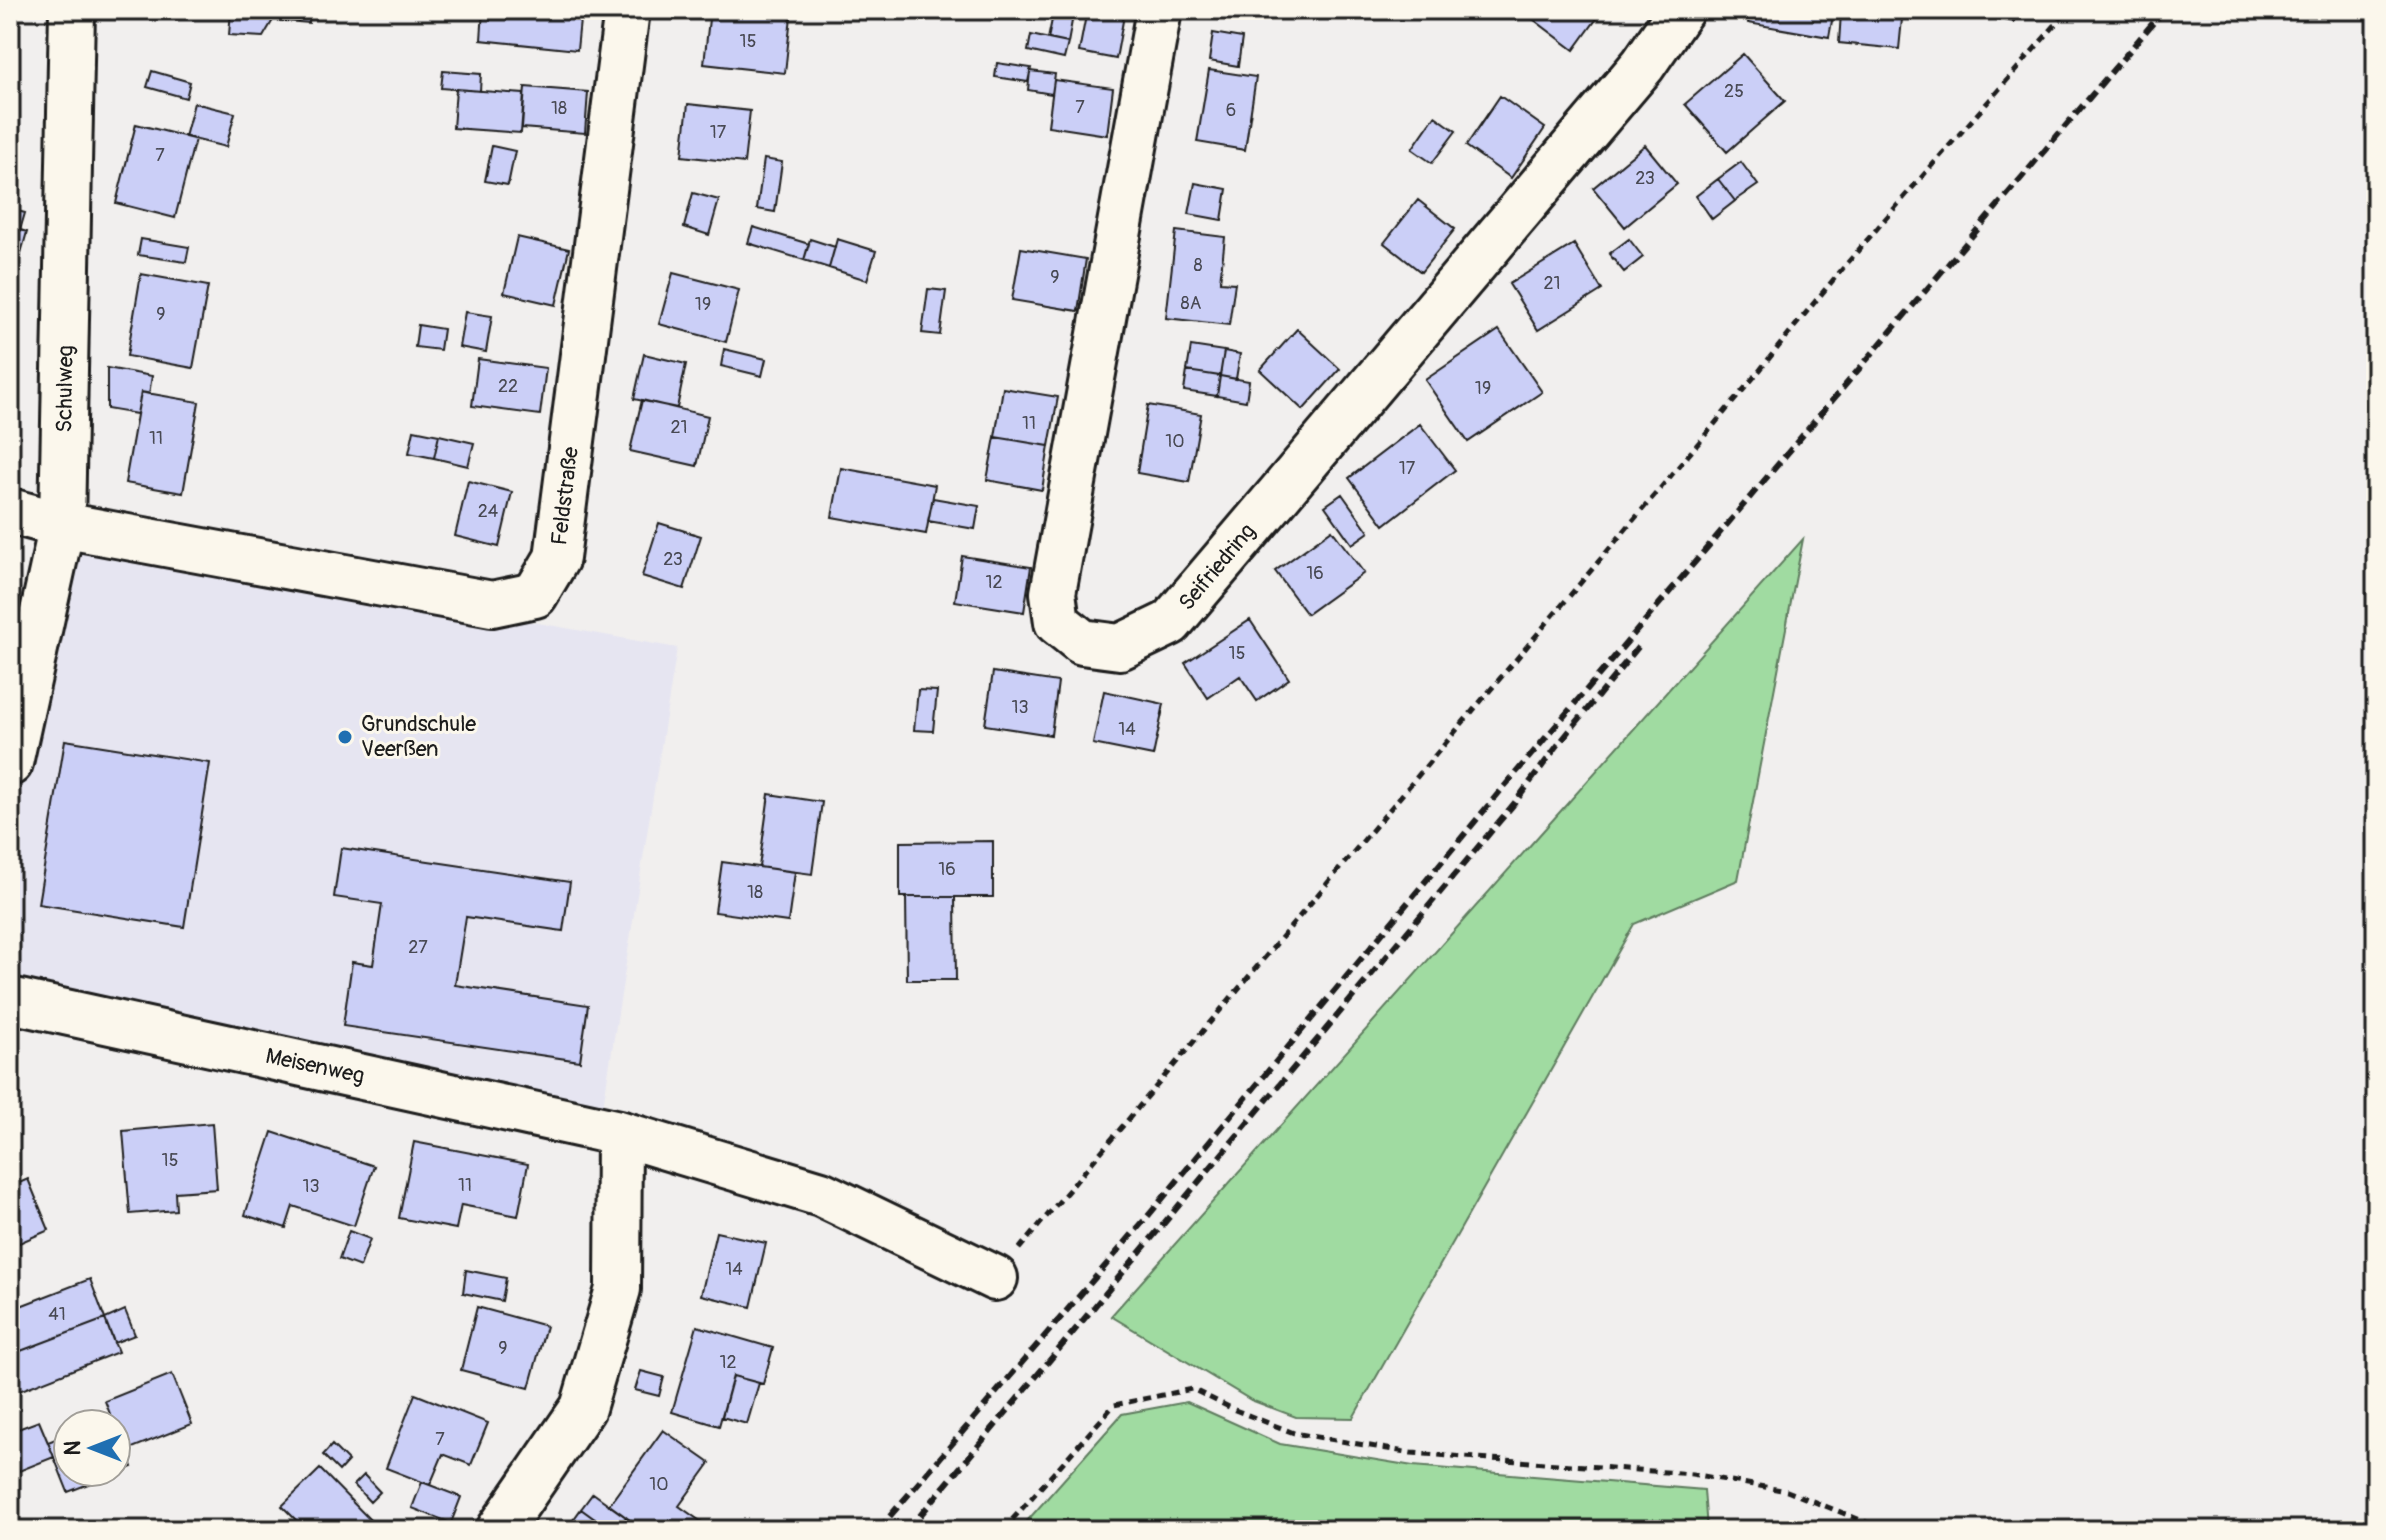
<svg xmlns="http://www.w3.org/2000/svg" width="2386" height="1540" font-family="Pangolin,sans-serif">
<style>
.built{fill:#e6e5f1}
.green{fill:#a0dba1;stroke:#5e7c5e;stroke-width:2}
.building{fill:#cbcff7;stroke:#1c1c1c;stroke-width:2}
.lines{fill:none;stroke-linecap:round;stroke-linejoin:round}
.minor-casing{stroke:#1c1c1c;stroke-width:50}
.path{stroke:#1c1c1c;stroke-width:5;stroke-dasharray:8 6;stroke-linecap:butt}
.minor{stroke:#fbf7ec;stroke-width:44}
.rail{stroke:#1c1c1c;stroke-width:6;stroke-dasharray:12 6;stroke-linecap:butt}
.poi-dot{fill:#1f6fb2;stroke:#fbf7ec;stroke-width:3}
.labels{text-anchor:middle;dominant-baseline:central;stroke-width:6;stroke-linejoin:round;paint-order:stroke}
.number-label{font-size:18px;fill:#484953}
.street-label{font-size:22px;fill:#1c1c1c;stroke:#fbf7ec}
.poi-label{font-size:22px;fill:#1c1c1c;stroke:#fbf7ec;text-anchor:start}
</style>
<rect width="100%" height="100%" fill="#f1efee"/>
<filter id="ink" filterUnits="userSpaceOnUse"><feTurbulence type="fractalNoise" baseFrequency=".0125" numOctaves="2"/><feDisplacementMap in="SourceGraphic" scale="16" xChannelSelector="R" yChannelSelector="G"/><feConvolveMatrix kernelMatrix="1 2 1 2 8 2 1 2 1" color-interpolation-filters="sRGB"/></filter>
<g filter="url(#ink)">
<path class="built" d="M70,539l607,109 -74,458 -593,-116v-163z"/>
<path class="green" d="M1803,539l-65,341 -104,44 -281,494 -57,-1 -45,-17 -140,-84z
M1187,1402l93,42 133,22 291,24 3,40h-688l103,-116z"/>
<path class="building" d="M125,10h67v5l-67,-1z
M231,10h79l-1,13 -36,-3 -10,17 -34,-2z
M483,10h98l-4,40 -96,-10z
M710,10h31l50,6 -6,57 -81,-9z
M1054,10h20l-6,33 -20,-4z
M1087,10h38l-9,49 -37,-7z
M1521,10h82l-29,40z
M1750,10h84l-5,27 -81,-14z
M1957,10h59l-2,12z
M1841,13l61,6 -3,30 -60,-6z
M1213,33l29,5 -4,28 -29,-5z
M1031,35l37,8 -4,16 -36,-8z
M1743,54l42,47 -58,51 -42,-48z
M997,63l34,5 -3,14 -33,-5z
M1209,70l47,7 -11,73 -48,-8z
M152,71l38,11 -4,16 -39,-11z
M443,71l38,3 -1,17 -39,-3z
M1030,71l25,3 -3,20 -24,-4z
M1054,80l59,8 -6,47 -59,-9z
M525,87l63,5 -3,41 -63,-5z
M456,89l68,5 -3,39 -68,-5z
M1500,96l45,32 -34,50 -45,-32z
M194,103l41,10 -9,34 -41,-10z
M688,104l62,7 -6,52 -62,-7z
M1435,116l21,15 -24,32 -20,-14z
M136,124l59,15 -20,79 -59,-15z
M1645,145l32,39 -52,43 -32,-39z
M492,146l23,5 -7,34 -23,-4z
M764,159l18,3 -7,50 -18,-3z
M1741,162l17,23 -23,16 -17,-22z
M1718,179l17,22 -23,18 -16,-23z
M1195,183l32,6 -5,31 -33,-6z
M693,193l26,7 -10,35 -25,-8z
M1418,200l37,29 -34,43 -37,-29z
M10,209l15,4 -5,17 -10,-3z
M10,227l17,5 -17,60z
M753,227l56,17 -5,16 -56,-17z
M1176,231l49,6 -5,45 15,1 -6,42 -63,-7z
M517,237l52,12 -13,56 -52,-12z
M141,239l48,8 -3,15 -48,-7z
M810,239l25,8 -6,21 -25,-8z
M837,239l39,12 -9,29 -38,-12z
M1629,239l14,18 -19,15 -15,-18z
M1574,244l28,46 -64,40 -29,-46z
M1021,248l65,11 -8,52 -66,-11z
M673,273l66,17 -13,52 -67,-18z
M141,274l67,12 -15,82 -66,-12z
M928,289l18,2 -6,44 -18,-2z
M465,312l27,4 -6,36 -27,-5z
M418,325l25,4 -3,21 -25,-3z
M1297,329l43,40 -37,41 -43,-40z
M1499,330l43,62 -74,50 -43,-62z
M1191,346l33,5 -4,25 -33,-5z
M724,349l42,10 -4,17 -41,-10z
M1224,351l16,3 -4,25 -16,-3z
M644,354l42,10 -9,44 -43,-9z
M478,359l68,9 -6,47 -68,-9z
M107,368l45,8 -3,18 -8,-2 -4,22 -30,-5z
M1187,371l33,5 -3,20 -33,-5z
M1220,376l29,5 -3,20 -29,-5z
M1003,388l55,9 -9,49 -54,-9z
M141,392l58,10 -16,91 -58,-10z
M642,400l66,16 -11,50 -67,-15z
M1148,405l53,9 -12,68 -52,-9z
M1420,424l35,46 -71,55 -35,-47z
M414,430l25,5 -5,23 -25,-5z
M439,435l35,8 -6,23 -34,-8z
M995,437l54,9 -7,44 -55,-10z
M841,468l94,17 -9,49 -94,-17z
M468,481l44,11 -13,55 -44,-11z
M1342,494l27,38 -17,12 -27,-38z
M933,498l46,8 -4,23 -47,-8z
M659,523l42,13 -17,53 -42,-13z
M1332,530l32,43 -57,41 -32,-43z
M962,556l69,11 -7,45 -69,-11z
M1250,620l39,59 -32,22 -17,-25 -32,22 -23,-35z
M993,672l65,10 -7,53 -66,-10z
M918,690l19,1 -4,40 -19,-1z
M1104,691l60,13 -11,52 -60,-12z
M65,740l145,23 -26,164 -146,-23z
M769,794l53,8 -10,72 -53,-7z
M993,841v56h-93v-55z
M341,848l229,34 -7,49 -97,-14 -11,68 133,20 -8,56 -237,-35 9,-64 21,3 9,-61 -48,-7z
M722,862l73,10 -7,50 -73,-10z
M906,897h49l1,83h-49z
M212,1123l5,66 -42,3 1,18 -46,4 -7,-83z
M272,1132l102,34 -20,60 -61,-20 -7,22 -41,-13z
M414,1142l114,22 -10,52 -57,-11 -5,24 -57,-11z
M28,1179l21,51 -39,17v-60z
M349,1231l21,8 -10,28 -21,-8z
M716,1232l50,11 -15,64 -50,-12z
M466,1270l40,8 -4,23 -39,-8z
M90,1279l15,40 -95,36v-45z
M477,1307l69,19 -17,62 -68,-18z
M125,1310l10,25 -21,8 -9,-24z
M105,1319l13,33 -104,41 -4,-12v-26z
M697,1326l76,22 -10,36 -30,-8 -14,50 -47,-14z
M641,1371l23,6 -5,19 -24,-6z
M172,1374l20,50 -67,27 -9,-27h-2l-9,-23z
M733,1376l26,7 -12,41 -25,-7z
M415,1394l73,29 -17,42 -28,-11 -13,31 -44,-17z
M39,1421l15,36 -35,14 -9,-23v-16z
M116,1429l16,38 -64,25 -20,-50 20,-8v38h48z
M663,1430l47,33 -31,43 24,17 -5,7h-54l-35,-25z
M332,1445l16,16 -9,10 -16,-16z
M320,1469l60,61h-74l-24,-24z
M364,1475l16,17 -10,10 -16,-17z
M422,1482l39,15 -10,26 -39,-15z
M593,1493l33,24 -10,13h-6l-29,-21z
M581,1509l29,21h-44z"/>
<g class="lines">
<defs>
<path id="minor" d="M1159,10l-106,583 4,29 25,20 38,5 50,-24 473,-558 38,-55
M10,511l52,14 430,79 43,-9 22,-37 70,-548
M10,763l52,-238 10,-515
M10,1000l609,133 202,61 174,84
M499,1530l84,-122 35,-119 1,-156"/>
</defs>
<use href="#minor" class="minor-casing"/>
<path class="path" d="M1019,1249l741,-879c97,-124 205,-240 308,-360
M1003,1530l111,-125 78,-16 43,21 59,23 117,20 281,21 95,17 99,39"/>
<use href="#minor" class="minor"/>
<path class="rail" d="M878,1530l270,-314 349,-421 667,-785
M908,1530l605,-725 45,-60 81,-99"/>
</g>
</g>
<circle class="poi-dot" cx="345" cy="737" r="8"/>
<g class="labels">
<g class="number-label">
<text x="748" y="41">15</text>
<text x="1734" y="91">25</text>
<text x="1080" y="107">7</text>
<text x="559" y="108">18</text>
<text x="1231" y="110">6</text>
<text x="718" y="132">17</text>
<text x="160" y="155">7</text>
<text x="1645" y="178">23</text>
<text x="1198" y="265">8</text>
<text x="1055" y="277">9</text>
<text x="1552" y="283">21</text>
<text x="1191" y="303">8A</text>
<text x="703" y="304">19</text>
<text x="161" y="314">9</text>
<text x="508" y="386">22</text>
<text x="1483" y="388">19</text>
<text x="1029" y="423">11</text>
<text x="679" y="427">21</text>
<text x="156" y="438">11</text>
<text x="1175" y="441">10</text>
<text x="1407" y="468">17</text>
<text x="488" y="511">24</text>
<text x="673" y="559">23</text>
<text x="1315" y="573">16</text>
<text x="994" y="582">12</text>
<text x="1237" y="653">15</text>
<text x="1020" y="707">13</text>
<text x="1127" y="729">14</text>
<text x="947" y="869">16</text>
<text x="755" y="892">18</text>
<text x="418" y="947">27</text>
<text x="170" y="1160">15</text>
<text x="465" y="1185">11</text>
<text x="311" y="1186">13</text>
<text x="734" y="1269">14</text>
<text x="57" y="1314">41</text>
<text x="503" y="1348">9</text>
<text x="728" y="1362">12</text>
<text x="440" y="1439">7</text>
<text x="659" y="1484">10</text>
</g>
<g class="street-label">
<text transform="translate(65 389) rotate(-89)">Schulweg</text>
<text transform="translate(565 496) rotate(-83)">Feldstraße</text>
<text transform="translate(1217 567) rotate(-50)">Seifriedring</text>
<text transform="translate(315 1066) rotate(12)">Meisenweg</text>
</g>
<g class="poi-label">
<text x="361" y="724">Grundschule<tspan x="361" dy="25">Veerßen</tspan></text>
</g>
</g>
<rect width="2386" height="1540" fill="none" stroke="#fbf7ec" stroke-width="40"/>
<rect x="20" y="20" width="2346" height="1500" fill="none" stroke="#1c1c1c" stroke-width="3" filter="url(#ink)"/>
<g transform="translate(92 1448) rotate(270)"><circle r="38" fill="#fbf7ec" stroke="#a29f99" stroke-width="2"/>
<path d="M0-6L14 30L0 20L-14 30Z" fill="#1f6fb2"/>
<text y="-12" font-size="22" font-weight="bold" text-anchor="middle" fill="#1c1c1c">N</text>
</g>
</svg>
